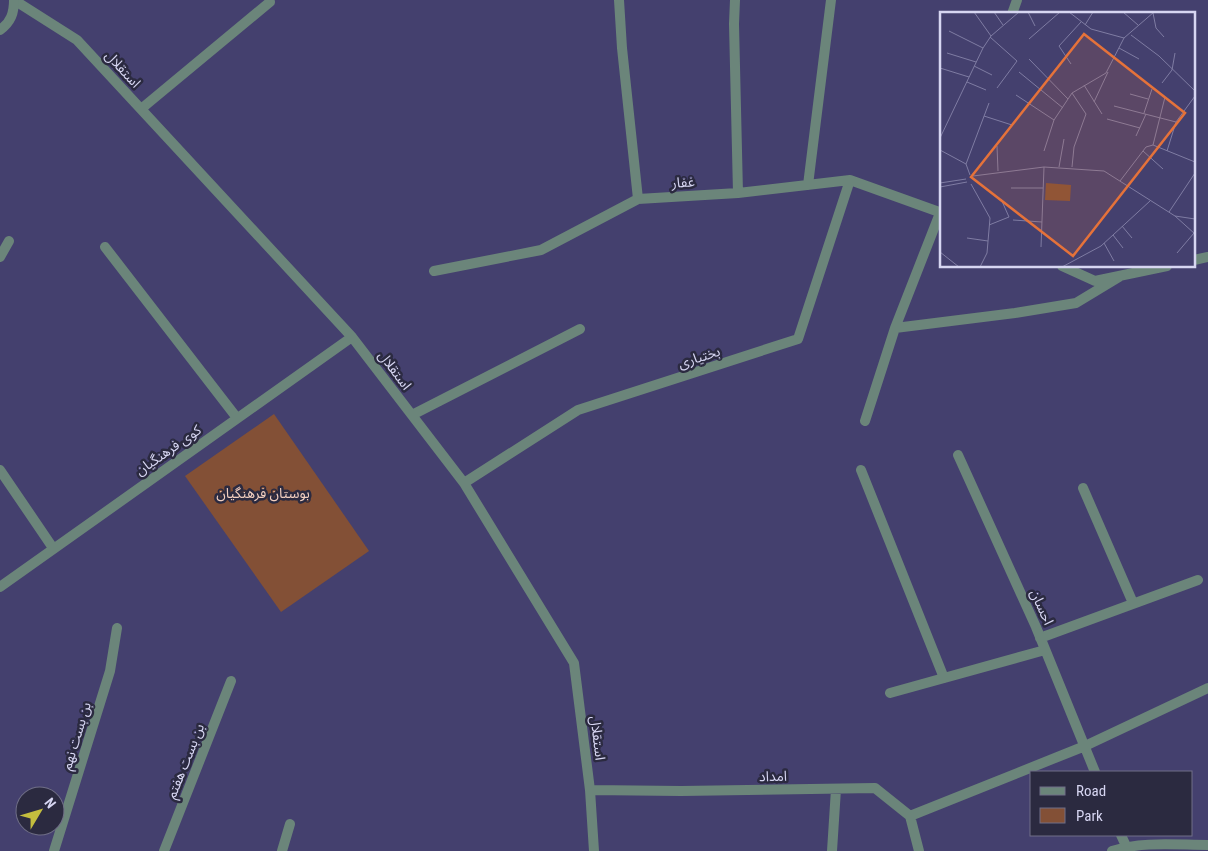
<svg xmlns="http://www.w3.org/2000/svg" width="1208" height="851" font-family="'Roboto Condensed','Noto Sans Arabic',sans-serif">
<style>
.green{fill:#835036}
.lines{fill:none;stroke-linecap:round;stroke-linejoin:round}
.service{stroke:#6b857a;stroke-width:10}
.minor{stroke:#6b857a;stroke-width:10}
.tertiary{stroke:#6b857a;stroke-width:10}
.labels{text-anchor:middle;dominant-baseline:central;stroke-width:5;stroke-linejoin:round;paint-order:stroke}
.street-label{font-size:14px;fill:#d7d6f2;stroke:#2b2a40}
.park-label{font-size:14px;fill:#f3cfbf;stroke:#2b2a40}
.inset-road{fill:none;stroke:#7f7ca3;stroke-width:1}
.view{fill:#e5723a;fill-opacity:0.15;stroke:#e5723a;stroke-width:2.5}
.inset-edge{fill:none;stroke:#d7d6f2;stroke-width:2.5}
</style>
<rect width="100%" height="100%" fill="#44406e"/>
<path class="green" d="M274,414l95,137 -88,61 -96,-136z"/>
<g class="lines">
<path class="service" d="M54,851l56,-180 7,-43
M164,851l67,-170
M282,851l8,-27"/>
<path class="minor" d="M14,0l63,40 275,297 112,146 110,180 16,127 4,61
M619,0l3,48 16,151
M735,0l-1,24 4,169
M1012,14l5,-14
M141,109l129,-107
M808,185l23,-185
M105,247l132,171
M0,257l9,-16
M1194,260l14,-3
M1062,266l33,15 72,-15
M434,271l107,-21 97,-51 100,-6 112,-13 92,33
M895,328l120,-15 61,-10 43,-26
M412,415l168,-86
M865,421l30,-93 45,-115
M958,455l78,172 59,145
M0,470l53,78
M861,470l83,208
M464,483l114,-73 220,-71 52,-159
M1083,488l50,115
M0,587l352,-250
M1040,638l158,-58
M890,693l155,-43
M590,790l91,1 194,-3 35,28 9,35
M910,816l175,-70 123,-58
M1121,835l5,11
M832,851l4,-62
M1112,851c30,-10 65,-6 96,-6"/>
<path class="tertiary" d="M0,30c11,-8 14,-17 14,-30"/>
</g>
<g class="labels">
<g class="street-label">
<text transform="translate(123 69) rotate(47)">استقلال</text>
<text transform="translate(683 182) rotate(-4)">غفار</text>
<text transform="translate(699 357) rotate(-18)">بختیاری</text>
<text transform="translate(395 370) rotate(53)">استقلال</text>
<text transform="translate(168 450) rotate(-35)">کوی فرهنگیان</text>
<text transform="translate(1042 607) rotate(66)">احسان</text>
<text transform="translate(76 736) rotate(-73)">بن بست نهم</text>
<text transform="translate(598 738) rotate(83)">استقلال</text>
<text transform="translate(185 761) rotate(-68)">بن بست هفتم</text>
<text transform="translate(773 776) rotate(-1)">امداد</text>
</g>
<g class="park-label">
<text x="263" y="493">بوستان فرهنگیان</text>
</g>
</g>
<g transform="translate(940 12)">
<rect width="255" height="255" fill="#44406e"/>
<path d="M106,171l25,2 -1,16 -25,-1z" fill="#835036"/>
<path class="inset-road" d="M34,0l17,24M54,0l9,13M88,0l7,14M129,0l22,17 33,9 30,-26M183,0l15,13M213,1l3,15 8,9M145,13l8,-13M9,19l34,17M191,23l28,21 36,35M50,25l27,24 -20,27M89,27l31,-27M179,36l20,11M7,41l29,9M89,47l39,40M131,52l-12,-18 22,-24M34,54l18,9M0,56l29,9M79,60l44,36M27,70l19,8M222,71l10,-13 3,-17M144,73l18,29M132,81l14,21 -12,33 -2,20M190,82l18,5M76,83l38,25M154,90l14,-30M174,94l62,16M204,101l8,-24M44,104l28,9M167,107l33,9M196,124l10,-22M0,126l43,-90 8,-12 28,-24M213,133l12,-48M57,134l1,25M0,138l26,14 4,11M104,139l10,-31 18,-27 34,-20 18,-35M203,139l20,18M227,139l9,-29 19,-26M26,152l23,-61M119,155l5,-28M33,164l71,-9 60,4 71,45 20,3M180,169l26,-34 7,-2 42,17M0,171l26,-4M31,172l19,34 -3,35 -7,14M0,175l27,-5M71,176h32M229,200l26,-39M235,204l20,18M73,208l29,2M49,213l20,-8 -8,-18M182,214l10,12M173,223l10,13M27,226l21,3M164,231l10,18M101,235l3,-80M0,240l19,15M237,241l17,-20M122,255l39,-21 49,-45"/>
<path class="view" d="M144,22l101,79 -112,143 -102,-79z"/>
<rect width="255" height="255" class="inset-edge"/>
</g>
<rect x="1030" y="771" width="162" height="65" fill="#2b2a40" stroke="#706f87"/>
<rect x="1040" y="787" width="25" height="8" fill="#6b857a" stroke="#706f87"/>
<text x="1076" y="796" font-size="15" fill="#d7d6f2">Road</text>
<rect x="1040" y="808" width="25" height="15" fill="#835036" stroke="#706f87"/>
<text x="1076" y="821" font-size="15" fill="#d7d6f2">Park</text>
<g transform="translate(40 811) rotate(52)"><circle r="24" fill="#2b2a40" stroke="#706f87"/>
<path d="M0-4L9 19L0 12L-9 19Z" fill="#c3bd3e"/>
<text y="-8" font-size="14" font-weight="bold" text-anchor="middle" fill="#d7d6f2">N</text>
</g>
</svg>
